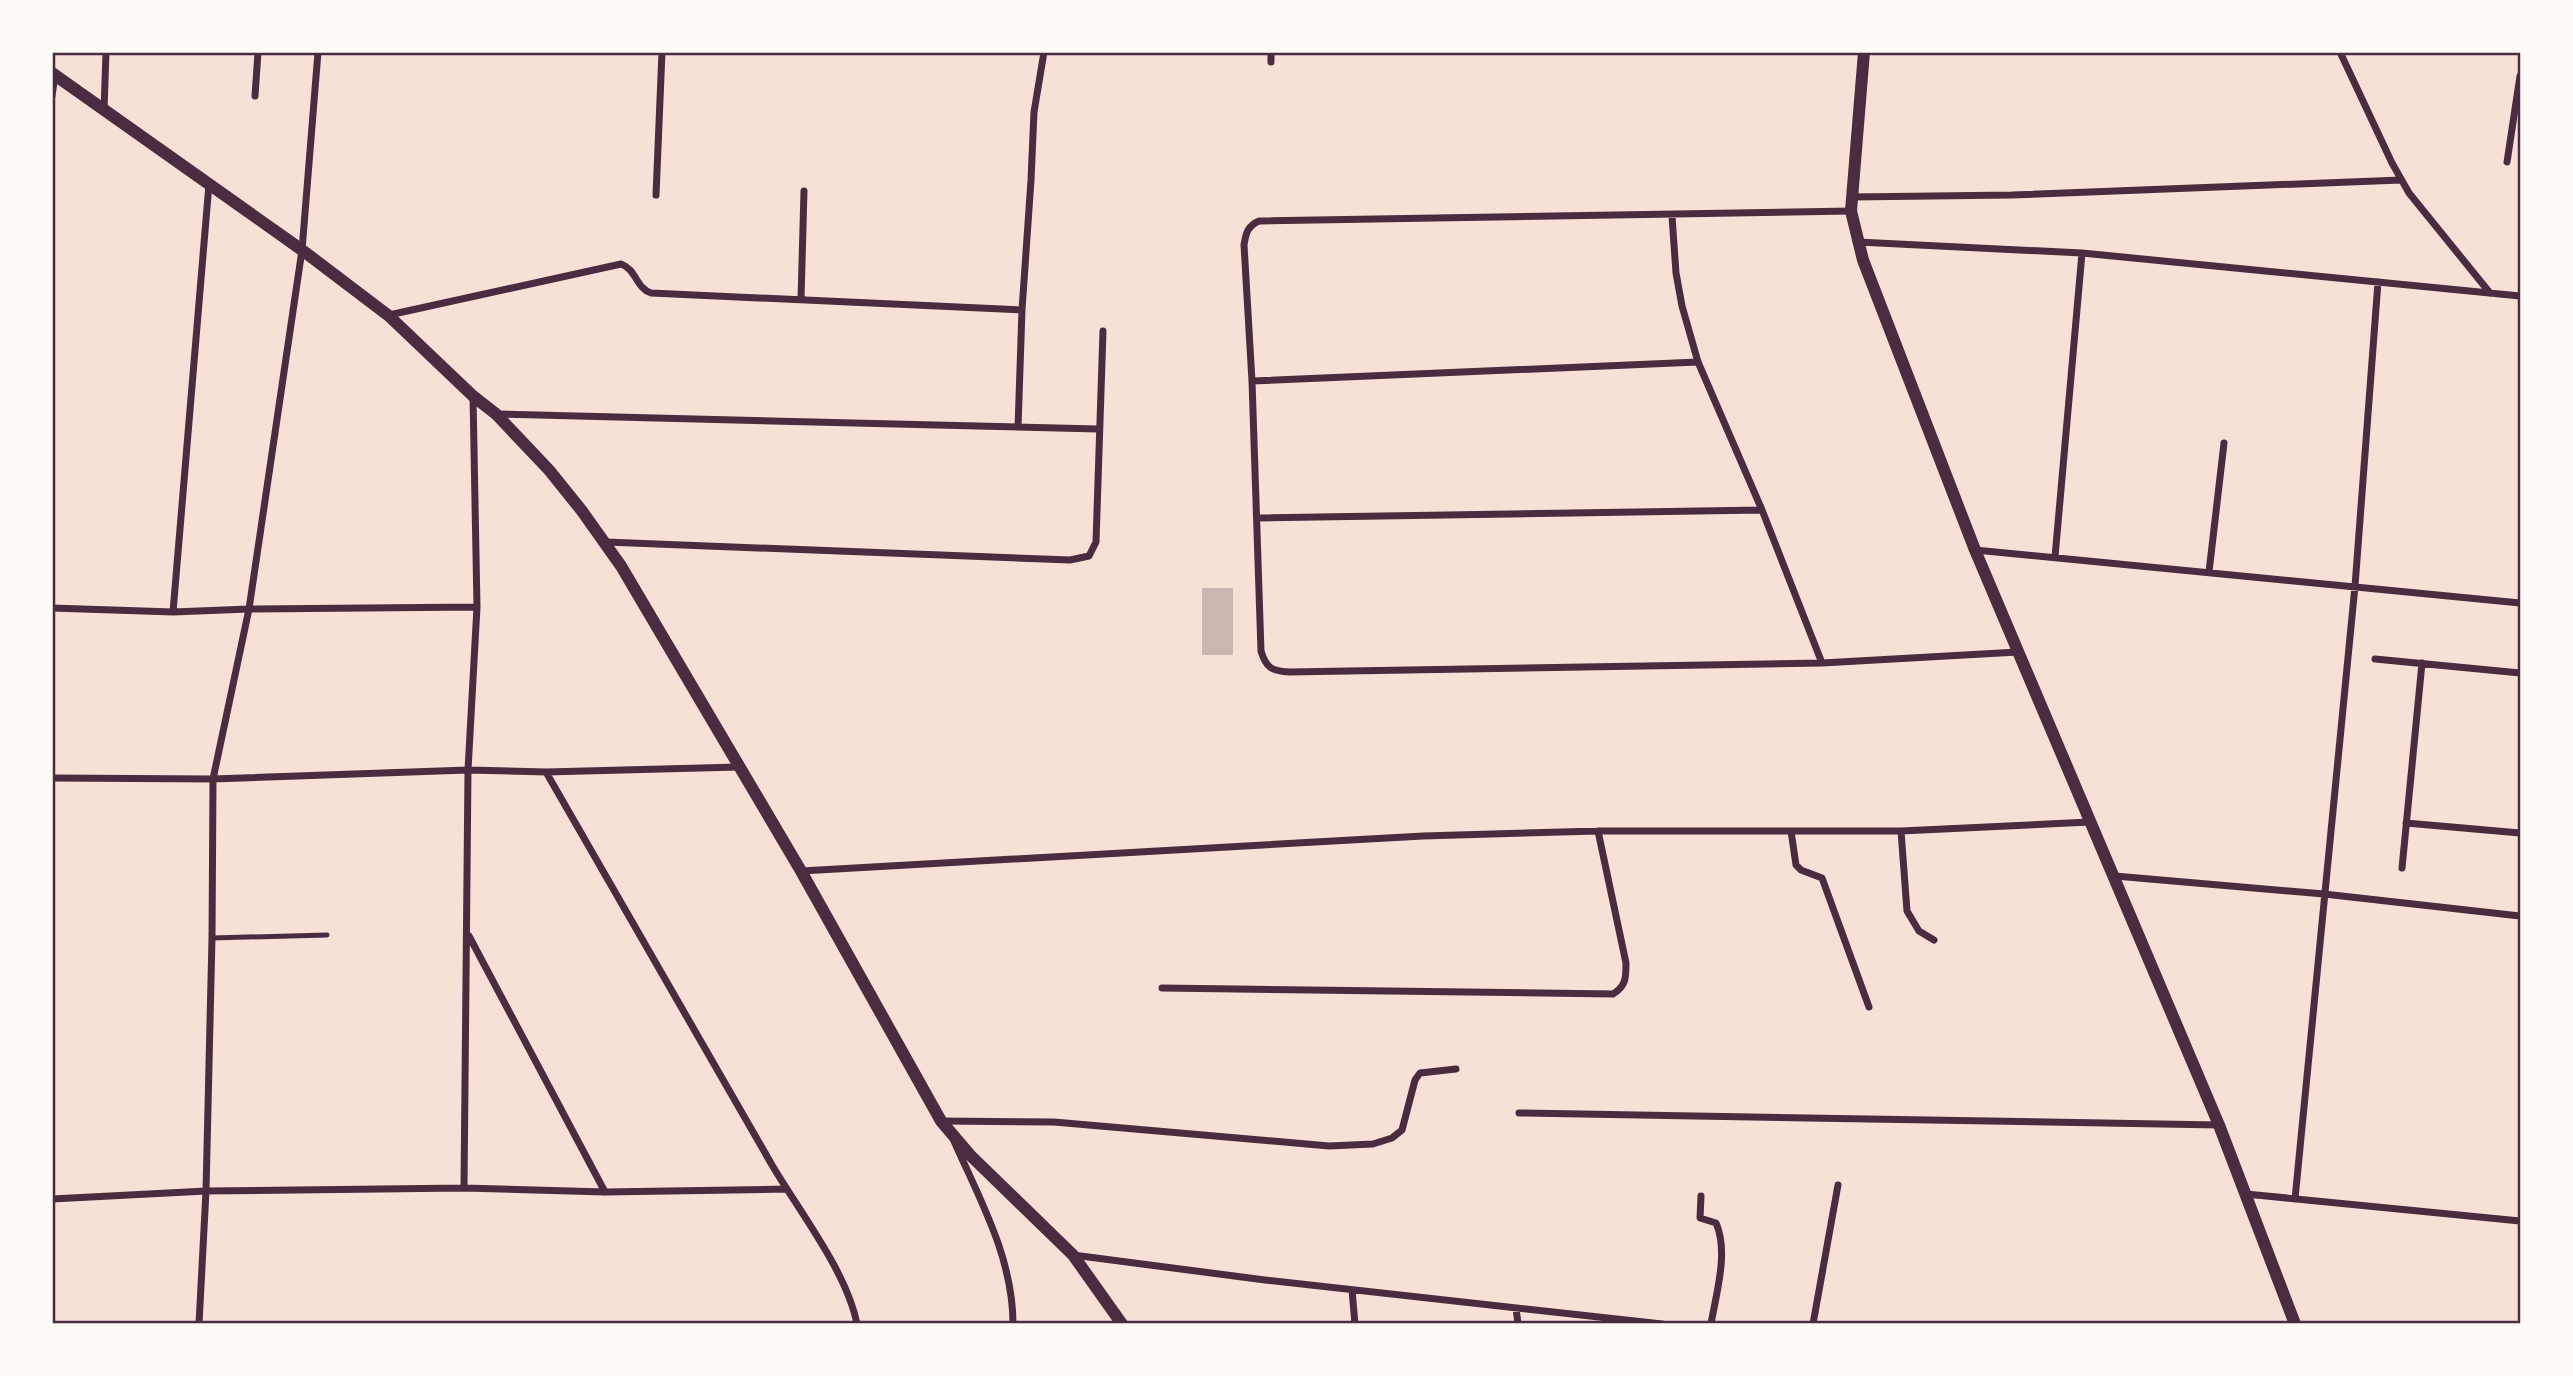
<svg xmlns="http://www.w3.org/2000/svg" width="2573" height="1376" font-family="Lora,serif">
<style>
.building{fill:#ccb4b1}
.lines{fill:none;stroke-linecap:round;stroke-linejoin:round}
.service{stroke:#4a2c40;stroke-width:5}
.minor{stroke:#4a2c40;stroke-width:7}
.tertiary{stroke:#4a2c40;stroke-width:12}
.neatline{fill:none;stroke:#4a2c40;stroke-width:2.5}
</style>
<rect width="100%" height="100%" fill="#f7e1d7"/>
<path class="building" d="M1202,588h31v67h-31z"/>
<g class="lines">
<path class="service" d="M212,938l115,-3"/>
<path class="minor" d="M2340,52l52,111 17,30 81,100
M1271,62v-10
M52,96l3,-21
M255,96l3,-44
M104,110l2,-58
M2507,162l13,-86
M656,195l6,-143
M1852,197l160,-2 389,-15
M1851,211l-592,10c-11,5 -13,11 -15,24l8,136 9,270c5,17 11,20 28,21l533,-9 196,-11
M1672,216l4,57 6,33 16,56 64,148 60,153
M1858,242l224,11 438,43
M801,299l3,-108
M389,315l232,-51c15,5 15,24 30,29l371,17
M1252,381l446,-19
M496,414l602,15
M1018,427l4,-117 9,-130 3,-68 10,-60
M1257,518l505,-8
M606,542l464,18 19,-4 7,-14 7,-211
M1975,550l545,53
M2055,557l27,-304
M2209,572l15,-129
M52,608l121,4 76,-3 228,-2
M173,612l36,-428
M2375,659l145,14
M546,772c76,131 151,262 226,393 27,46 75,107 85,159
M52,778l161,1 255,-9 78,2 193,-5
M2406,823l114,10
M1791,831l5,34 5,5 21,8 47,129
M1901,831l6,80 12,20 15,9
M2402,868l20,-205
M801,871l622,-35 175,-5h303l189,-9
M2115,876l209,18 196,22
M469,936l136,256
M1162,988l451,6c13,-8 13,-16 13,-31l-28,-132
M1519,1113l700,12
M942,1121l112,1 275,24 44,-2 19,-6 10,-8 13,-50 5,-7 36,-4
M954,1141c26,59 59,117 59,183
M464,1188l4,-418 9,-163 -4,-211
M2246,1194l274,27
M1701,1196l-1,22 16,5c13,29 0,71 -5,101
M52,1199l154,-8 258,-3 141,4 182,-3
M2295,1199l60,-613 23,-304
M1073,1255l192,25 397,44
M1352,1290l3,34
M1516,1308l2,16
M199,1324l7,-133 6,-253 1,-159 36,-170 53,-359 16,-198
M1813,1324l25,-139"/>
<path class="tertiary" d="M1864,52l-13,159 12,49 112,290 244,575 76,199
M52,73l250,177 87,66 84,80 23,18 53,56 33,41 39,55 180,305 140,250 29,34 103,100 49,69"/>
</g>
<rect width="2573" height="1376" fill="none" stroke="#fffaf5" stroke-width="108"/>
<rect x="54" y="54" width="2465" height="1268" class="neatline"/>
</svg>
